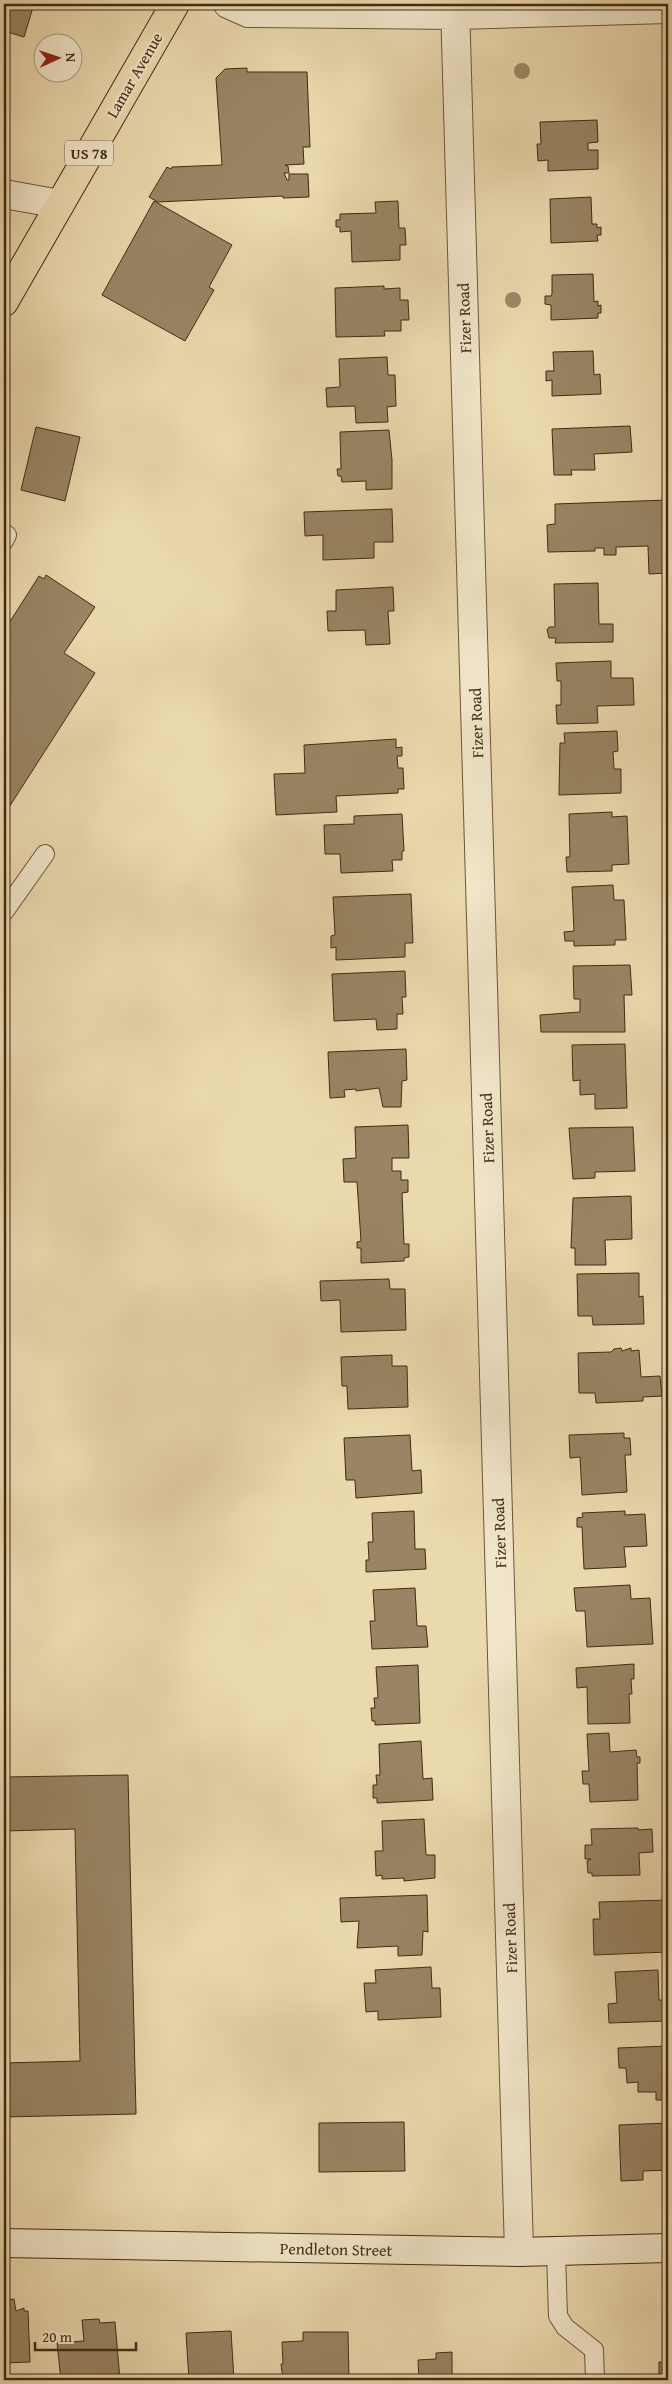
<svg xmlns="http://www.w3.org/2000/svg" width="672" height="2384" font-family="'Gentium Book Plus',serif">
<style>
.building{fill:#998564;stroke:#412b14}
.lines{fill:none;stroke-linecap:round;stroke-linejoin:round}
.lane-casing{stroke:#6c563a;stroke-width:20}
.street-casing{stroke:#6c563a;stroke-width:30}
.secondary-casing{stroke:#412b14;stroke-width:30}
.primary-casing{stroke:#412b14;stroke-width:30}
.lane{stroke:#f2e6ca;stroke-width:18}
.street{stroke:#f2e6ca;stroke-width:28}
.secondary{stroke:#f2e6ca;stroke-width:28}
.primary{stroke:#ebd9ae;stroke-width:28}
.tree{fill:#9d8968}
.labels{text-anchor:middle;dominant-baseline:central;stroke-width:4.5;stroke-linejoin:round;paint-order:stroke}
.shield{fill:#f2e6ca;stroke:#76634b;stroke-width:1}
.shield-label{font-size:15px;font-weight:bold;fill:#412b14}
.street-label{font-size:16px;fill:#412b14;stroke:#f2e6ca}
</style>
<rect width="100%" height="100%" fill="#ebd9ae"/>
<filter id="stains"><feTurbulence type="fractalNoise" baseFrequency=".004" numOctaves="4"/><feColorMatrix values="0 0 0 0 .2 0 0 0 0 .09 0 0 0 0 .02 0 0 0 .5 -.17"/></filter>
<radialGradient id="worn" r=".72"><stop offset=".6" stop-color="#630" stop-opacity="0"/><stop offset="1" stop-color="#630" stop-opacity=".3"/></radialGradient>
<path class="building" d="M4,4h30l-10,33 -20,-6z
M247,68v4h60l3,75h-7l1,17 -19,1 3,1 1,7h-5l3,7h2v-6h19l1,23 -26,1v-2l-125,6 -9,-5 18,-30 4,2 1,-2 50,-2 -6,-87 9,-9z
M597,120l1,22 -10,1v7h10v19l-50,2v-11l-10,1 -1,-17h4l-1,-22z
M591,197l1,27h5v4l4,-1v8h-4l1,6 -47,2 -1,-44z
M154,201l78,44 -23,42 5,3 -29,51 -83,-46z
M398,201l1,27h6l1,17h-6v15l-48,2 -1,-31 -11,1v-5h-4v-7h4v-6l36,-1 -1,-11z
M593,274l1,28 4,-1v5l3,-1v8h-3v5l-47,2v-15l-6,-1v-8h6l1,-2v-19z
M384,286v3l16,-1v12h8l1,20h-8v11h-17l1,5 -49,1 -1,-49z
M593,351l1,24 6,-1 1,20 -49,2v-16l-6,1v-10h8l-1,-19z
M387,357l1,18h7l1,31 -9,1 1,15 -32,1 -1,-17 -28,1 -1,-19 14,-1 -1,-28z
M630,426l2,26 -38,2 1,16h-24l1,5h-18l-2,-46z
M36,427l44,10 -15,64 -44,-11z
M389,430l3,30v29l-26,1v-9l-24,1 -1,-6h-3l-1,-7h4l-1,-37z
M668,500v73l-19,1 -1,-28 -32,1v8h-12v-7h-9v3l-47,1 -1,-27 8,-1v-20z
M392,509l1,33h-19v16l-51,2v-25l-18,1 -1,-24z
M46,575l49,32 -31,46 31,20 -91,142v-184l35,-55 5,3z
M598,583l1,41h14v18l-58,1 1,-5h-7l-2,-8 2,-3h6l-1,-43z
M393,587l1,24h-6l2,33 -24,1 -1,-15 -37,1 -1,-20h9v-21z
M611,661v17h22l1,27 -37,1 1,17 -41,1 -1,-19h5v-24h-4l-1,-18z
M617,731l1,20 -5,1 1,17h7v24l-62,2 1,-52h5l-1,-10z
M396,739v9l6,-1v9h-5l1,12h5l1,21h-6v4l-62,3 1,16 -61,3 -2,-41 31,-1 -1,-28z
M612,812v5l15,-1 2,48 -17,1v6l-45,1 -1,-15h4l-1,-43z
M402,814l2,37h-2v9h-10l1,11 -52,2 -1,-19h-15l-1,-29 30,-1v-8z
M613,885l1,15h10l2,40h-11v5l-41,1v-5h-9l-1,-9 10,-1 -2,-44z
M411,894l2,49h-8v14l-69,3v-13l-5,1v-12l4,-1 -2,-38z
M630,965l2,30h-8l1,37h-84l-1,-17 40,-3v-13h-6l-1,-33z
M405,971l1,26h-4l1,17h-6v15l-20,1 -1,-11 -42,2 -2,-47z
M625,1044l2,64 -32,1v-15l-15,1v-15l-7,1 -1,-36z
M406,1049l1,31 -5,1 -1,26h-18l-4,-19 -23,3v-2l-12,1 1,7 -15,1 -2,-46z
M408,1125l1,33h-17v13h9v9h7v12l-6,1 2,51h5v13l-5,1v3l-43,2v-15h-4v-6l4,-1 -4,-59h-13l-1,-23 13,-1 -1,-31z
M633,1127l2,44 -40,1v6l-22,1 -4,-51z
M631,1196l1,43 -27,1 1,25h-31v-17h-4l2,-50z
M639,1273v24l4,-1 1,28 -51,1 -1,-9h-14l-1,-42z
M389,1279l1,10h15l1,41 -65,2 -1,-32 -19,1 -1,-20z
M621,1348l1,3 9,-3v3l8,-1 2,27 19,-1 2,20 -19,1v4l-47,2 -1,-10h-16l-1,-40 33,-1 3,-3z
M392,1355v11h15l1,41 -60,2 -1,-23h-5l-1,-29z
M624,1433v5h6l1,17h-6l2,37 -45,3 -2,-38 -10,1 -1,-23z
M410,1435l2,36 9,-1 1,23 -66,5 -1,-18h-9l-2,-42z
M414,1511l1,38h10l1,20 -60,3v-12h3l-1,-18h5l-1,-29z
M625,1511v4l20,-1 2,32 -23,1 2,20 -42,2 -2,-42h-5v-9l6,-1 -1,-4z
M630,1585l1,14 19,-1 3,46 -66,3 -2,-36h-9l-2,-23z
M415,1588l2,38h9l2,21 -56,2 -2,-28h5l-2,-31z
M634,1664v15h-3l1,15h-3l1,29 -42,1 -1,-37 -10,1 -1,-20z
M418,1665l2,58 -45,2v-4h-3l-1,-13h4l-1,-10h4l-2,-31z
M609,1733l1,19 26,-2 1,7h3v6h-3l1,37 -48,2 -1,-18h-6l-1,-13h7l-2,-37z
M421,1741l2,38 9,-1 1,22 -56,3v-5h-4v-13h4l-1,-10h4l-1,-31z
M128,1775l8,339 -132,3v-54l76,-2 -5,-232 -71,2v-54z
M424,1819l2,36h9v23l-31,3v-3l-22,1v-4l-6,1 -1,-25h8l-1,-30z
M638,1828v2l14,-1 1,23 -14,1 1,22 -48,1v-3h-4l-1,-12 4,-2h-6v-14h7l-1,-16z
M427,1895l1,37 -5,-1 -1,24 -24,1v-10l-41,2 2,-27 -18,1 -1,-24z
M667,1900l1,52 -74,3 -1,-36h7l-1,-17z
M431,1967l1,21h8l1,29 -63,3v-9l-12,1 -2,-29h12l-1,-13z
M658,1970l1,30h9v21l-59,2 -1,-19 9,-1 -2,-31z
M668,2046v54h-12v-8h-18v-10l-11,1 -1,-15h-7l-1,-20z
M404,2122l1,49 -86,1v-49z
M668,2123v47l-25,1v9l-22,1 -2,-56z
M14,2299l2,12 8,-3v3h4l2,51 -26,1v-63z
M99,2319l1,4 15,-1 5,58h-59l-4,-37 27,-2 -2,-21z
M231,2331l3,49h-45l-3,-47z
M303,2332h45l1,48h-66l-2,-16h2l-1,-22 21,-1z
M666,2340h2v40h-9v-18h8z
M452,2352v27l9,-1v2h-42l-1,-20 18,-1v-6z"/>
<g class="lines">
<defs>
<path id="lane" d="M4,533l3,2 -3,6
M4,912l41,-58
M556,2252l2,64 7,11 29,23 1,30"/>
<path id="street" d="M228,4l20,9 208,2 212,-6
M455,4l64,2248
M4,194l56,10"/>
<path id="secondary" d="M4,2243l515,9 149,-4"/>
<path id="primary" d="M4,302l171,-298"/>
</defs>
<use href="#lane" class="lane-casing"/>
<use href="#street" class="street-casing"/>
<use href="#secondary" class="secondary-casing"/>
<use href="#primary" class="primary-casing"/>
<use href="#lane" class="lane"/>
<use href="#street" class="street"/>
<use href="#secondary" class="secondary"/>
<use href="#primary" class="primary"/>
</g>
<g class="tree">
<circle cx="522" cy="71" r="8"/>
<circle cx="513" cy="300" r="8"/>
</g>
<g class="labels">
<rect class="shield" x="65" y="140.5" width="48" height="25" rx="4"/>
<g class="shield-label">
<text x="89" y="153">US 78</text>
</g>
<g class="street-label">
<text transform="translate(134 75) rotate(-60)">Lamar Avenue</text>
<text transform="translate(464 318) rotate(-92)">Fizer Road</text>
<text transform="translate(476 723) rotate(-92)">Fizer Road</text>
<text transform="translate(487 1128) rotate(-92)">Fizer Road</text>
<text transform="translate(499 1533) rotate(-92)">Fizer Road</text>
<text transform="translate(510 1938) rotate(-92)">Fizer Road</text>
<text transform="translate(336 2249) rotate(1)">Pendleton Street</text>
</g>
</g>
<rect width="672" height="2384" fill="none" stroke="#ebd9ae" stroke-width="20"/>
<rect x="5" y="5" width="662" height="2374" fill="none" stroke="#412b14" stroke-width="2.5"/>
<rect x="10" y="10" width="652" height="2364" fill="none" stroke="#412b14"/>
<g transform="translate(58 58) rotate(87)"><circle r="24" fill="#f2e6ca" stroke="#ab9b81"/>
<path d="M0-4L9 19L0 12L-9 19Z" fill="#8f2418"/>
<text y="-8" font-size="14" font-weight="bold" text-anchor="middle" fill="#412b14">N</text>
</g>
<path d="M35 2342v8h101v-8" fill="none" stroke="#412b14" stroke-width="2.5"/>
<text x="42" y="2342" font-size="15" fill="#412b14" stroke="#f2e6ca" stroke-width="4" paint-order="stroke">20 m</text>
<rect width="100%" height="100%" filter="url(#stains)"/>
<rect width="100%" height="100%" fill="url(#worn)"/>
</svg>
